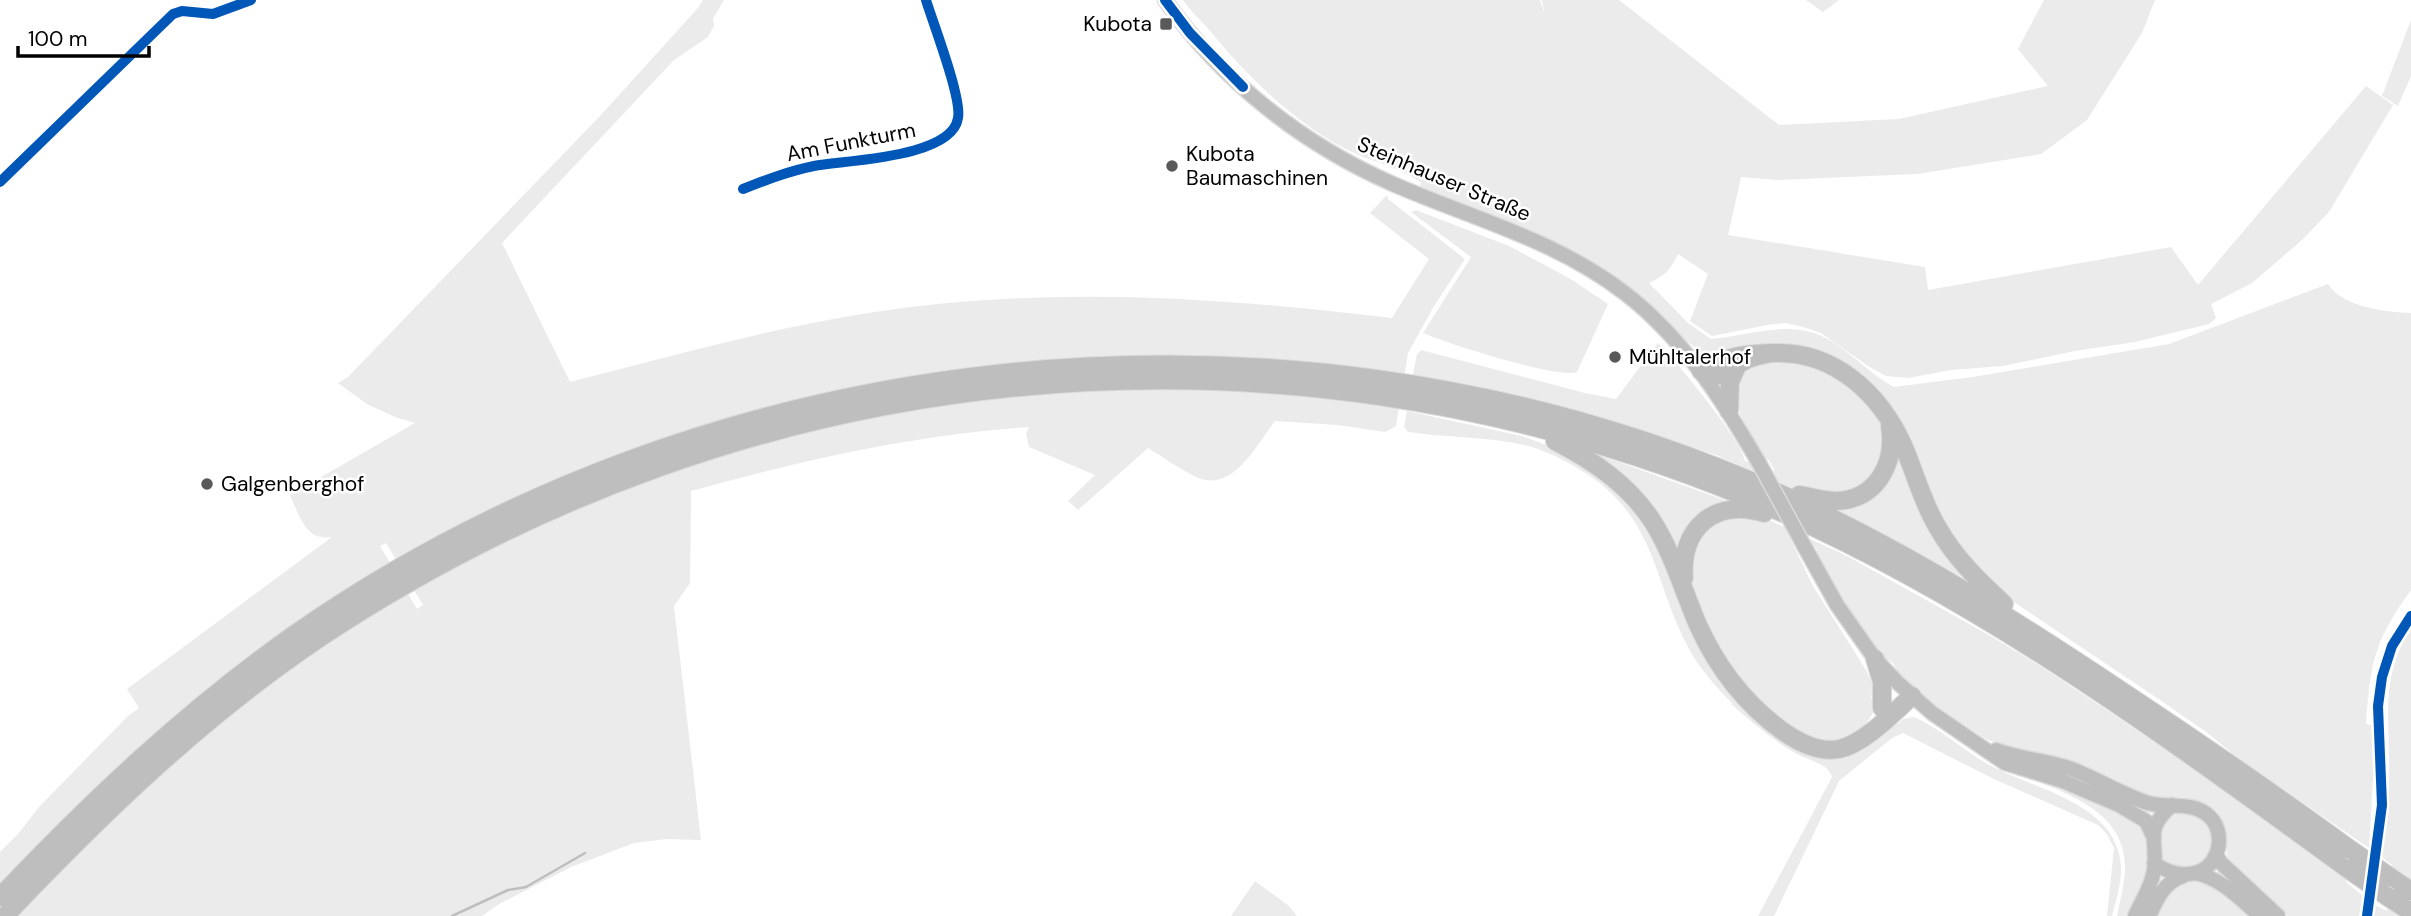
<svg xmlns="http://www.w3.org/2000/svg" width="2411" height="916" font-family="'DM Sans',sans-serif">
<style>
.green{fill:#ebebeb;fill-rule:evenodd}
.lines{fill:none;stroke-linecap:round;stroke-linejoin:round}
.stream{stroke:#bebebe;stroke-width:2.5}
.major-casing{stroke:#dbdbdb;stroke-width:17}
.highway-casing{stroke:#dbdbdb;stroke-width:20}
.minor{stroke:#bebebe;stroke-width:12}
.major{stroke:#bebebe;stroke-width:14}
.highway{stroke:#bebebe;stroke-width:18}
.major-bridge-casing{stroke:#dbdbdb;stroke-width:17;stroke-linecap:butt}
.highway-bridge-casing{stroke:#dbdbdb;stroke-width:20;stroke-linecap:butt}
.major-bridge{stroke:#bebebe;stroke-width:14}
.highway-bridge{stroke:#bebebe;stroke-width:18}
.cycleway-casing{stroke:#fff;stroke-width:15}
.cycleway{stroke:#0057b8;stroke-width:10}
.poi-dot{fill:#595959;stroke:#fff;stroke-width:2.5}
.labels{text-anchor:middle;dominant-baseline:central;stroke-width:5;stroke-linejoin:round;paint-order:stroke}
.poi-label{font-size:21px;fill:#000;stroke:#fff;text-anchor:start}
.street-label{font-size:21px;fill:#000;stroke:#fff}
</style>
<rect width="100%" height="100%" fill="#fff"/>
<path class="green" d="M703,0h21l-11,19 1,7 -6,11 -34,23 -172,183 68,139c113,-29 225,-61 341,-75 160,-20 322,-8 481,11l37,-59 -59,-46 17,-18 1,4 77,60 -31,47 -26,47 -12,73 -11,6 -47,-7 -63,-4c-19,25 -44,75 -81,55 -16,-8 -31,-19 -46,-28l-70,62 -10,-9 27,-26 -66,-28 -3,-13 3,-7c-114,8 -227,33 -338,64l-1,92 -16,23 27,234 -34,-1 -33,4 -63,24 -72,37 -17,12h-482v-64l18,-18 21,-27 89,-91 11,-8 -12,-19 205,-152c-4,0 -8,1 -11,0 -17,-2 -25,-29 -31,-42l125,-72 -20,-6 -28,-13 -29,-21 10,-6 253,-262 96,-106zM386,543l37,62 -6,4 -37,-63z
M1183,0h357l4,12 -2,-12h77l160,125 120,-6 149,-33 -30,-37 26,-49h111l-13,33 -55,87 -46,34 -124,20 -140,6 -36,-3 -13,58 197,32 3,23 243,-43 27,38 168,-199 27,19 -64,107 -27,28 -50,43 -41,21 5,14 -7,6 -74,18 -60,9 -72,15 -52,4 -43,8 -22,-2 -18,-10 -47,-33 -18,-6 -17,-4 -19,2 -55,11 -22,-15 18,-47 -30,-20c-7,15 -13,22 -29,29l39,40 23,16c43,-4 82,-22 122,3 21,14 39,33 61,45l79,-10 196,-33 159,-60c14,23 57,28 83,29v277c-12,17 -26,37 -33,58 -9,24 -10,51 -12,76l7,2 1,37 -5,85 -134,-92 -26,-22 -49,-34 -158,-106 -54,-57 -37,-82 -75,-96 -130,-3c-28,-19 -49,-48 -76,-69 -61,-47 -135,-70 -207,-97l-3,-6 2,-1c-23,-17 -52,-21 -78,-35 -49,-25 -98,-73 -133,-116 -9,-11 -20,-20 -28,-32z
M1806,0h33l-16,12z
M2411,20v56l-13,30 -16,-10z
M1416,210l93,36 60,32 39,26 -31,68c-20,7 -131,-29 -154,-39l48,-76 -60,-45z
M1658,343c18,18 84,97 87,118l30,10 -7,-12 -6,-1 -29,-59 11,-32 38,-8 52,13 37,31 14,26 1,31 -33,34 -56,-4 -81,-35 -122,-40 -66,-17 -115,-23 4,-21 4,-4 164,43 31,6z
M1407,411l115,25 51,19 20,12 55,53 57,130 105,104 83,-35 5,5 5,-5 11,-2c29,13 53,37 81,51 46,23 125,38 126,101 0,16 -5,32 -9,47h-5l7,-68 -7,-14 -9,-9 -104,-46 -91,-46 -11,5 -53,43 -65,135h-16l74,-139c-4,-14 -23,-16 -35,-23 -24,-13 -45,-32 -66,-50l1,-1c-16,-16 -32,-34 -43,-54 -36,-67 -32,-129 -102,-175 -17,-11 -34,-20 -52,-26 -41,-12 -86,-10 -127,-16l-4,-5z
M1895,450l78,133 -144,-76 25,-6z
M1591,452l139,50 -50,58z
M1719,516l44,1 84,39 142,79 56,34 143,95 158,114v4l17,14 -4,20h-71l-60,-56 -5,-38 -6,-11 -13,-7 -21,-7 -24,1 -19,-5 -32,-17 -51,-19 -38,-6 -33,-12 -58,-38 -29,-27 -6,-11 -9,-5 -15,-17 -24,-34 -31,-54 3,-2 -1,-3 -27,-12 24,50 53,84c5,11 9,16 5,27l5,10 -7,13 -11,13 -22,10 -34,-6 -44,-34 -48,-67 -22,-62 4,-30z
M2411,629v287h-38v-12l14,7 5,-46 -12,-9c3,-25 8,-50 9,-75 2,-56 -11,-102 22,-152z
M2019,774l33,7 76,36 14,10 3,7 2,38 -19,44h-11c3,-15 8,-33 8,-48 1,-58 -62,-76 -106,-94z
M2179,812c10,2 19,3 26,10 13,12 8,35 -7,42 -8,5 -19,3 -27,6l-9,-9 -1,-34 12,-14z
M2204,880l8,2 39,34h-96c15,-27 17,-34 49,-36z
M1255,881l34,25 8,10h-66z"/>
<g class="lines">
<path class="stream" d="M452,916l56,-26 18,-3 59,-34"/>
<defs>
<path id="major" d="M1165,0c57,81 137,144 228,184 80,35 162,55 233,110 58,45 97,107 133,169
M1803,544l34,61 38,54 23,24 34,30 73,50 58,18 56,24 27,16 8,17
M1996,750c24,9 49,10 73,18 27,10 52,26 79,35 20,6 45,-3 62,14 9,9 11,24 7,35 -10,29 -43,26 -63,11
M2216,855l5,8 57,53
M2195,873c26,5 45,26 65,43
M2135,916c6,-14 17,-30 19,-46 4,-31 -11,-39 18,-65
M2149,916c8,-17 15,-34 34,-40"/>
<path id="highway" d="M1771,353c-8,2 -16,3 -23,6 -18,8 -27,25 -47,12 25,-15 47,-18 76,-18 58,-1 103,41 126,92 12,27 19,57 35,83 17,30 41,53 66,76
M1729,411l1,-29 7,-16
M1555,441c39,20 74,44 98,81 20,32 30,68 45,103 19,42 48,80 86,107 16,11 35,21 55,17 25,-5 54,-36 73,-53
M1799,495c13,2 25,6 38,6 40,-2 59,-38 53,-75
M1684,578c-4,-50 31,-80 80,-65
M1875,659l7,23v26
M2390,877l21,14
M0,897c91,-96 187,-187 295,-263 419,-292 978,-351 1449,-156 135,56 258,133 379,214 77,51 153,103 228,158
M2388,897l23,15
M5,916c97,-102 198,-200 316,-279 427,-283 948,-335 1422,-141 220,90 414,234 605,373"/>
</defs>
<use href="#major" class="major-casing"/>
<use href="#highway" class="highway-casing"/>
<path class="minor" d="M0,182l173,-168 9,-3 31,3 38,-14
M743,189c23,-9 46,-18 71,-23 32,-6 138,-8 144,-48 4,-20 -25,-95 -32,-118
M2367,916l15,-111 -4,-99 4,-29 10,-31 19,-30"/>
<use href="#major" class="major"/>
<use href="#highway" class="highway"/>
<defs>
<path id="major-bridge" d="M1759,463l44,81"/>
<path id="highway-bridge" d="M2351,850l39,27
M2348,869l40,28"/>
</defs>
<use href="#major-bridge" class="major-bridge-casing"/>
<use href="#highway-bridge" class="highway-bridge-casing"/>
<use href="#major-bridge" class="major-bridge"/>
<use href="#highway-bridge" class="highway-bridge"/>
<defs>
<path id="cycleway" d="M1165,0l25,33 53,54
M0,182l173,-168 9,-3 31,3 38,-14
M743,189c23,-9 46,-18 71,-23 32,-6 138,-8 144,-48 4,-20 -25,-95 -32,-118
M2367,916l15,-111 -4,-99 4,-29 10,-31 19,-30"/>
</defs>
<use href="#cycleway" class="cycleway-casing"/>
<use href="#cycleway" class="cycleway"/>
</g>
<g class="poi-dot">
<rect x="1159" y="17" width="14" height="14" rx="3.5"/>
<circle cx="1172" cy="166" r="7"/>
<circle cx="1615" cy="357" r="7"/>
<circle cx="207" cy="484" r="7"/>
</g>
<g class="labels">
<g class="poi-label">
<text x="1152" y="24" text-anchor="end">Kubota</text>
<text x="1186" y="154">Kubota<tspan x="1186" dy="24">Baumaschinen</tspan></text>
<text x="1629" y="357">Mühltalerhof</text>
<text x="221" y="484">Galgenberghof</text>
</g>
<g class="street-label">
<text transform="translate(851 142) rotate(-11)">Am Funkturm</text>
<text transform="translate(1444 179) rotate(23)">Steinhauser Straße</text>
</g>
</g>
<path d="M18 46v10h131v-10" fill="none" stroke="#000000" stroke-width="3.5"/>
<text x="28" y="46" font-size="21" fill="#000000" stroke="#ffffff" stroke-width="5" paint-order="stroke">100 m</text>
</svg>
